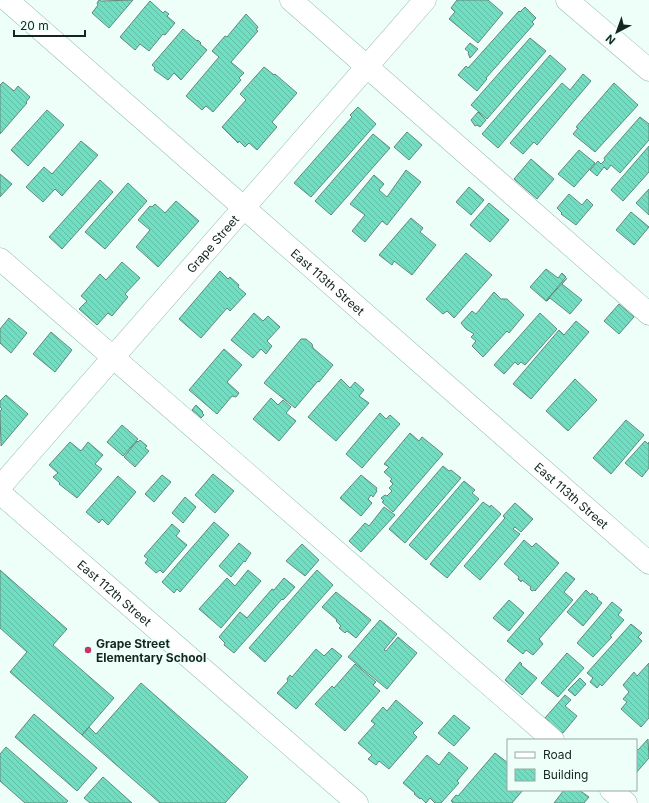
<svg xmlns="http://www.w3.org/2000/svg" width="649" height="803" font-family="Inter,sans-serif">
<style>
.building{fill:url(#building-back-hatch);stroke:#61897d}
.lines{fill:none;stroke-linecap:round;stroke-linejoin:round}
.minor-casing{stroke:#93bdb0;stroke-width:23}
.minor{stroke:#fff;stroke-width:22}
.poi-dot{fill:#c2366b;stroke:#eefff9;stroke-width:1.5}
.labels{text-anchor:middle;dominant-baseline:central;stroke-width:3;stroke-linejoin:round;paint-order:stroke}
.street-label{font-size:12px;fill:#152521;stroke:#eefff9}
.poi-label{font-size:12px;font-weight:bold;fill:#152521;stroke:#eefff9;text-anchor:start}
</style>
<defs>
<pattern id="building-back-hatch" width="6" height="6" patternUnits="userSpaceOnUse"><rect width="6" height="6" fill="#71dec2"/><path d="M-1 5l2 2M0 0l6 6M5-1l2 2" fill="none" stroke="#61bea6"/></pattern>
</defs>
<rect width="100%" height="100%" fill="#eefff9"/>
<path class="building" d="M99,0l2,1 32,-1 -24,28 -17,-15 6,-8 -1,-2z
M457,0h31l15,13 -25,30 -29,-24 6,-7 -4,-4z
M150,1l13,12 2,-2 4,3 -2,2 8,7 -10,12 -2,-1 -14,17 -9,-7 -5,6 -15,-13z
M525,7l11,11 -4,4 2,2 -48,54 1,1 -10,12 -19,-16 8,-9 2,2 51,-57 1,1z
M246,14l12,13 -2,3 2,1 -27,31 13,11 -5,5 2,2 -28,32 -7,-6 -4,4 -16,-14 33,-39 -7,-6 13,-15 2,1z
M183,29l14,12 1,-1 3,3 -1,1 7,6 -26,30 -7,-7 -6,7 -14,-10 1,-2 -3,-3z
M530,38l16,13 -59,68 -16,-14z
M470,43l8,6 -8,9 -2,-5 1,-1 -4,-3z
M550,55l16,14 -68,79 -16,-14z
M264,67l10,8 1,-1 22,19 -25,29 5,5 -20,23 -8,-7 -4,4 -6,-6 -1,2 -16,-16 24,-27 -6,-6z
M583,74l8,7 -54,64 -3,-3 -11,12 -13,-11 52,-60 8,7z
M3,82l11,9 4,-5 12,11 -4,5 1,1 -27,31v-49z
M614,83l24,22 -43,47 -22,-18 5,-6 -2,-1z
M358,107l18,17 -65,73 -17,-14 58,-66 -2,-2z
M47,110l17,15 -36,41 -17,-16z
M478,112l8,8 -6,7 -3,-2 -2,1 -4,-6z
M640,117l9,7v16l-29,33 -9,-8 -4,5 -3,-3 -7,9 -7,-6 8,-9 3,3 4,-4 -1,-2z
M407,132l15,13 -13,15 -15,-13z
M373,134l17,14 -59,67 -16,-14z
M81,141l17,14 -36,41 -7,-7 -12,13 -17,-15 18,-20 8,7z
M649,146v26l-26,29 -12,-11z
M579,150l16,13 -21,24 -16,-13z
M531,159l23,20 -17,20 -23,-20z
M406,170l15,12 -34,43 -5,-4 -17,21 -13,-11 13,-16 -15,-11 24,-29 10,9 -5,6 8,7z
M0,174l12,10 -12,13z
M100,180l13,12 -51,57 -13,-12z
M128,183l19,18 -42,48 -20,-17z
M469,187l15,13 -13,15 -15,-13z
M649,189v26l-13,-12z
M569,194l13,11 5,-6 6,6 -17,20 -15,-11 1,-1 -5,-5z
M176,201l23,20 -41,46 -22,-20 14,-17 -12,-10 12,-14 2,1 3,-3 10,9z
M489,203l20,17 -19,22 -20,-17z
M631,212l18,15 -15,18 -18,-15z
M411,218l12,10 -3,4 16,13 -24,30 -18,-14 -2,4 -13,-10z
M466,253l26,22 -38,43 -7,-7 -4,3 -17,-15z
M122,262l18,16 -15,16 3,3 -16,19 -4,-3 -11,12 -18,-16 8,-8 -6,-5 19,-22 6,6z
M546,269l12,9 4,-5 4,4 -20,24 -16,-14z
M220,271l8,8 2,-2 9,8 -1,2 8,7 -16,17 -3,-3 -26,30 -22,-19z
M567,278l-5,6 20,16 -12,14 -20,-16 -3,3h-1z
M494,292l7,7h6l17,16 -15,18 -2,-2 -24,26 -11,-11 4,-5 -5,-4 3,-3 -8,-5 -5,-6 11,-12 4,3z
M619,304l15,13 -15,17 -15,-13z
M254,313l9,8 5,-5 12,11 -13,14 5,5 -6,8 -5,-5 -8,9 -22,-18z
M540,313l17,16 -32,36 -4,-3 -3,3 -3,-3 -11,12 -10,-9z
M9,318l18,15 -16,20 -11,-10v-14z
M576,321l13,11 -58,67 -18,-15 46,-54 5,5z
M51,332l21,18 -17,22 -22,-18z
M301,339h5l6,5 1,4 20,17 -14,17 -1,-1 -23,27 -31,-25z
M224,349l18,16 -15,17 12,11 -3,4 -4,-1 -15,18 -28,-24z
M341,379l9,9 5,-6 9,8 -5,6 10,7 -33,38 -28,-24z
M575,379l22,21 -29,31 -22,-20z
M6,395l22,19 -27,32 -1,-35 2,-2 -2,-2v-6z
M271,398l7,7 5,-5 8,7 -5,6 10,8 -17,20 -26,-22z
M196,405l7,7 -1,1 2,2 -3,3 -9,-8z
M380,413l6,6 4,-4 10,9 -38,44 -16,-14z
M626,420l18,15 -33,39 -18,-16z
M122,425l16,14 -15,17 -16,-14z
M410,433l9,8 3,-4 21,17 -50,58 -11,-10 2,-1 -3,-3 4,-3 2,1 5,-5 -3,-3 4,-4 -3,-3 2,-2 -8,-7 5,-5 -5,-3z
M140,440l7,6 -2,2 4,3 -14,16 -11,-10 13,-16 1,1z
M645,441l3,3 1,-2v26l-7,9 -17,-14z
M70,442l11,9 7,-9 15,13 -8,9 7,5 -25,29 -18,-14 1,-1 -7,-6 5,-4 -9,-8z
M443,466l6,5 2,-1 10,8 -56,65 -16,-14z
M213,474l21,17 -19,22 -20,-18z
M162,475l9,7 -17,20 -9,-8z
M361,475l16,13 -1,2 1,1 -4,6 -2,-2 -3,4 4,4 -11,13 -21,-18z
M118,476l18,16 -28,33 -6,-6 -3,4 -13,-11z
M464,481l11,9 -3,3 7,6 -53,61 -17,-15z
M185,497l11,10 -13,16 -11,-10z
M483,502l7,5 1,-2 10,9 -54,64 -17,-14z
M515,503l18,16 -12,13 -6,-5 -2,2 7,5 -40,46 -16,-14 41,-48 -2,-2z
M384,507l11,8 -34,37 -12,-11 16,-18 4,3z
M214,522l15,13 -49,57 -3,-3 -3,4 -12,-11z
M172,524l8,7 -4,5 11,9 -24,28 -3,-3 -4,3 -11,-10 3,-4 -4,-3z
M524,540l8,7 4,-4 23,20 -24,28 -1,-1 -2,1 -2,-2 1,-2 -9,-7 -1,2 -3,-3 1,-2 -15,-13z
M239,543l12,10 -6,9 -1,-1 -13,16 -12,-11z
M302,544l17,16 -14,16 -19,-15z
M0,570l67,59 -14,16 61,53 -32,37 -72,-63 17,-20 -27,-24z
M248,570l13,11 -40,47 -22,-19 28,-31 8,8z
M317,570l16,15 -68,77 -16,-14z
M566,572l9,7 -11,13 9,8 -34,39 4,5 -10,11 -7,-5 -3,4 -16,-13z
M284,578l11,9 -12,13 -1,-1 -48,54 -10,-8 1,-2 -6,-6 21,-25 7,6 25,-29 2,1z
M586,590l5,5 1,-2 6,5 -1,1 5,4 -19,23 -16,-14z
M336,592l35,28 -15,18 -9,-7 -2,2 -6,-5 2,-2 -5,-5 1,-1 -15,-13z
M509,600l15,13 -15,18 -16,-13z
M612,602l10,8 -4,5 6,5 -14,16 2,1 -19,20 -16,-14z
M380,620l17,14 -13,16 2,1 12,-14 19,16 -30,36 -39,-32z
M631,624l11,9 -4,4 4,4 -40,45 -2,-2 -3,4 -7,-6 3,-4 -6,-5z
M332,648l10,8 -46,53 -19,-16 11,-12 -1,-2 3,-4 2,2 24,-28 8,7z
M567,653l17,15 -26,29 -17,-14z
M520,662l2,2 -1,1 16,13 -15,17 -17,-15z
M649,663v55l-8,9 -20,-18 6,-7 -4,-3 6,-7 -6,-7 11,-13 3,4z
M355,664l21,18 -3,3 7,6 -35,40 -30,-27 17,-18 2,2z
M580,678l6,6 -11,12 -7,-6z
M141,683l107,94 -23,26h-65l-78,-68 7,-8 7,7z
M565,695l6,5 -6,6 12,10 -14,17 -2,-1 -3,2 -12,-10 3,-3 -4,-3z
M396,700l27,23 -10,10 4,4 -28,32 -10,-8 -3,4 -8,-6 4,-4 -14,-12 17,-19 -4,-3 12,-14 4,4z
M34,714l63,54 -20,23 -62,-54z
M454,715l16,13 -16,18 -16,-13z
M648,739l1,19 -13,15v-24l2,1z
M6,747l62,54 -2,2h-41l-25,-22v-27z
M449,752l19,16 -11,13 2,2 -18,20h-6l-5,-5 -4,5 -5,-5 -1,1 -6,-5 1,-1 -12,-10 24,-28 12,10z
M495,753l13,10v27h15l-11,13h-60l1,-1 -2,-1 5,-6 2,1z
M103,777l29,26h-42l-6,-5z
M564,790h15l10,7 -5,6h-30z"/>
<g class="lines">
<defs>
<g id="minor">
<path id="s1" d="M7,0l642,563"/>
<path d="M291,0l358,314"/>
<path d="M567,0l82,70"/>
<path d="M0,259l553,481"/>
<path id="s2" d="M0,487l425,-487"/>
<path id="s3" d="M0,493l357,310"/>
<path d="M611,790l15,13"/>
</g>
</defs>
<use href="#minor" class="minor-casing"/>
<use href="#minor" class="minor"/>
</g>
<circle class="poi-dot" cx="88" cy="650" r="4"/>
<g class="labels">
<g class="street-label">
<text stroke="none"><textPath href="#s2" startOffset="323">Grape Street</textPath></text>
<text stroke="none"><textPath href="#s1" startOffset="427">East 113th Street</textPath></text>
<text stroke="none"><textPath href="#s1" startOffset="751">East 113th Street</textPath></text>
<text stroke="none"><textPath href="#s3" startOffset="152">East 112th Street</textPath></text>
</g>
<g class="poi-label">
<text x="96" y="643">Grape Street<tspan x="96" dy="14">Elementary School</tspan></text>
</g>
</g>
<rect x="507" y="739" width="130" height="52" fill="#eefff9" stroke="#97a8a3"/>
<rect x="515" y="752" width="20" height="6" fill="#ffffff" stroke="#97a8a3"/>
<text x="543" y="759" font-size="12" fill="#152521">Road</text>
<rect x="515" y="769" width="20" height="12" fill="url(#building-back-hatch)" stroke="#97a8a3"/>
<text x="543" y="779" font-size="12" fill="#152521">Building</text>
<g transform="translate(617 32) rotate(221)" stroke="#eefff9" stroke-width="3" paint-order="stroke">
<path d="M0-3L7 15L0 10L-7 15Z" fill="#152521"/>
<text y="-6" font-size="11" font-weight="bold" text-anchor="middle" fill="#152521">N</text>
</g>
<path d="M14 30v6h71v-6" fill="none" stroke="#152521" stroke-width="2"/>
<text x="20" y="30" font-size="12" fill="#152521" stroke="#eefff9" stroke-width="3" paint-order="stroke">20 m</text>
</svg>
